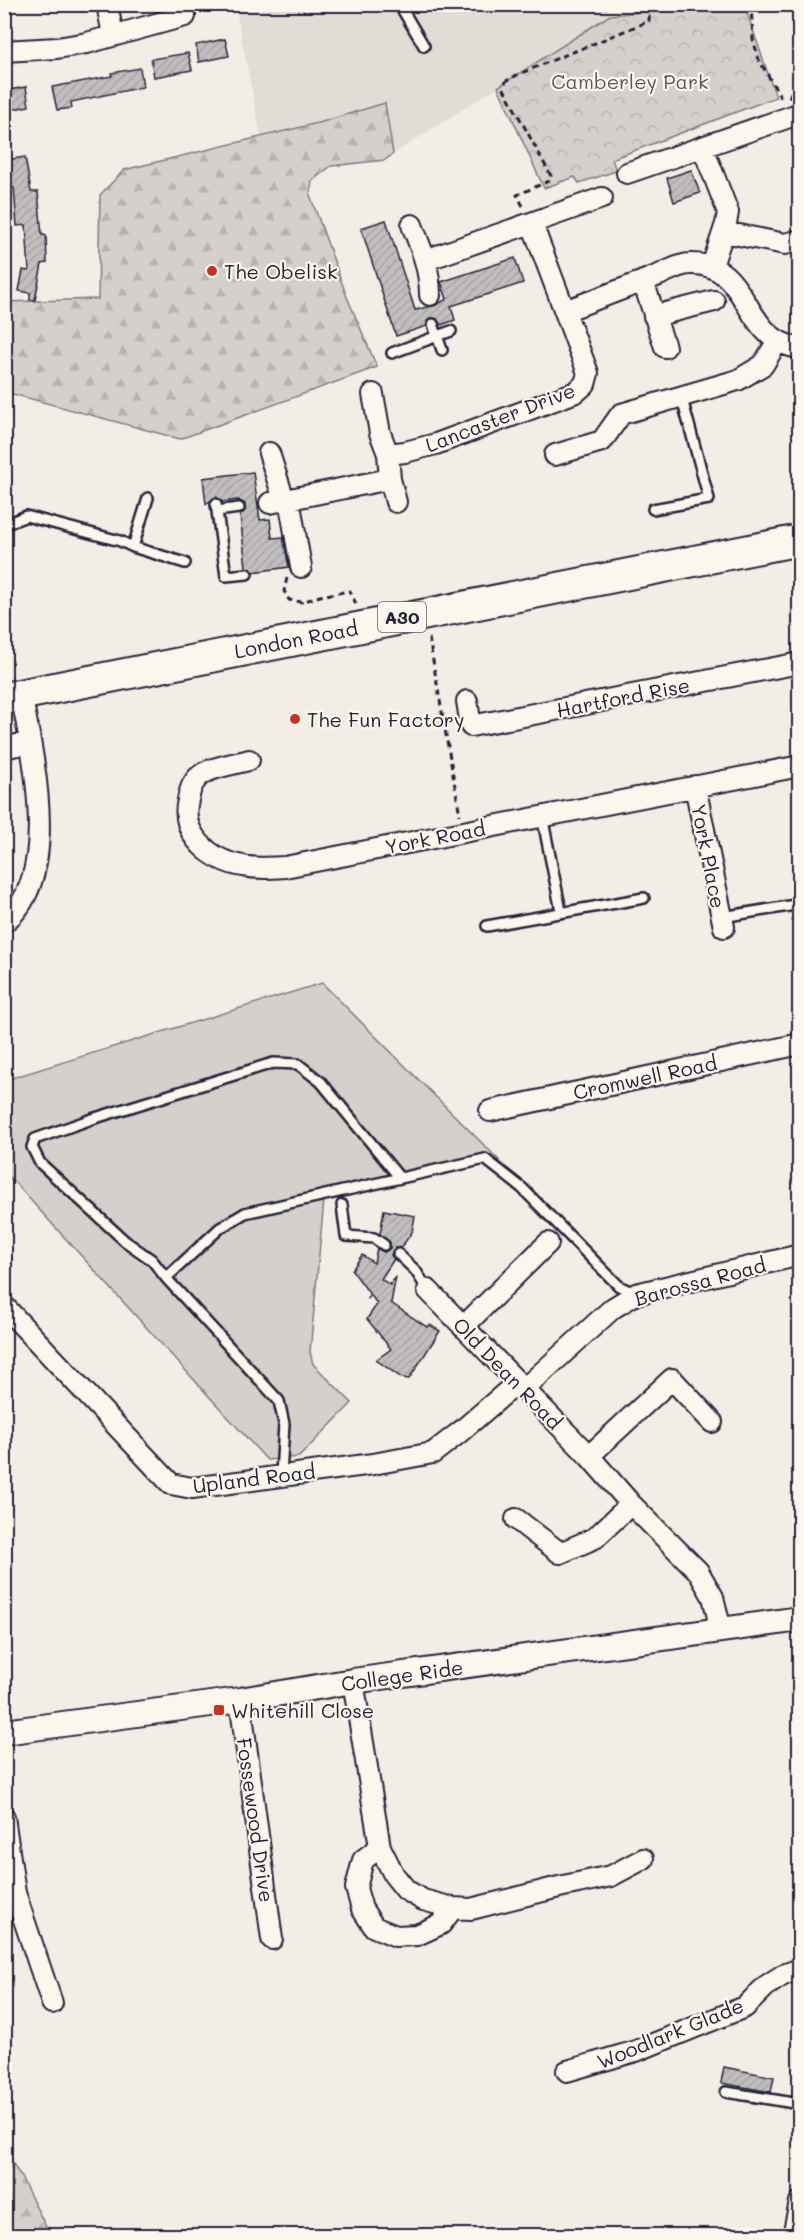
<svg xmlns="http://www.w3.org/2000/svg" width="804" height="2240" font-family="Mali,sans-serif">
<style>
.built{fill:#e0dcd6}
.forest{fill:url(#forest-firs);stroke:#7b7a84;stroke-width:1.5}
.park{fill:url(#park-crowns);stroke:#7b7a84;stroke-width:1.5}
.garden{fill:#d4d1cc;stroke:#7b7a84;stroke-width:1.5}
.building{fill:url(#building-hatch);stroke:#22223b;stroke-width:1.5}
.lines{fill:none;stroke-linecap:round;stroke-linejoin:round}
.service-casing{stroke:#22223b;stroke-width:14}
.minor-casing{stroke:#22223b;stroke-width:24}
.tertiary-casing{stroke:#22223b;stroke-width:28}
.primary-casing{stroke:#22223b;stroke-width:34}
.path{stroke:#22223b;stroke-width:3;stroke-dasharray:6 4.5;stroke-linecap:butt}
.service{stroke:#fbf7ec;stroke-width:9}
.minor{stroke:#fbf7ec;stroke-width:20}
.tertiary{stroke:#fbf7ec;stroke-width:24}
.primary{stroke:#fbf7ec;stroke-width:30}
.poi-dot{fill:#c8321e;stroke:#fbf7ec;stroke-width:2}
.labels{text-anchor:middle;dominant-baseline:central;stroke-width:4.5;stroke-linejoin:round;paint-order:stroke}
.shield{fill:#fbf7ec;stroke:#636270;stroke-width:1.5}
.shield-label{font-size:18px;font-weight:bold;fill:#22223b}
.park-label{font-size:20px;fill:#575766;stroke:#fbf7ec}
.poi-label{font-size:20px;fill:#22223b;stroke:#fbf7ec;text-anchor:start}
.street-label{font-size:20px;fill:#22223b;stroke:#fbf7ec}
</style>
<defs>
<pattern id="forest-firs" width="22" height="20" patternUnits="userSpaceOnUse" patternTransform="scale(1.5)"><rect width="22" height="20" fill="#d4d1cc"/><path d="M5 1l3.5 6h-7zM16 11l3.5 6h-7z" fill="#b6b3b0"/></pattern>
<pattern id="park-crowns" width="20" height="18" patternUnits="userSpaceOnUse" patternTransform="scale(1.5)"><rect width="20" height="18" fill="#d4d1cc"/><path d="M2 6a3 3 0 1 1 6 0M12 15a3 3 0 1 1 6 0" fill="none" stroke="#b6b3b0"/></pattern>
<pattern id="building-hatch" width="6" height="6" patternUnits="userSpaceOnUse" patternTransform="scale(1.5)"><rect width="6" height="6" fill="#c2bebe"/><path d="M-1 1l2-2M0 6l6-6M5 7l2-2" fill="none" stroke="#a6a3a4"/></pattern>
</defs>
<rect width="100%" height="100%" fill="#f2eee5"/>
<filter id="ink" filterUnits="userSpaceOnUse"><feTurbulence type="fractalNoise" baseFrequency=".0167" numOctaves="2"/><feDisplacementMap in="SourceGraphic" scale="12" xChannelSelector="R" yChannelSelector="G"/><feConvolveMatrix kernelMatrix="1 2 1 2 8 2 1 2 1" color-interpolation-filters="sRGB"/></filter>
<g filter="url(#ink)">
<path class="built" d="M606,4l4,11 -217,139 -8,-50 -63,18 -61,14 -26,-131z"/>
<path class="forest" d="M385,103l8,51 -8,6 -54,6 -19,15 -2,14 37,102 30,70 -197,72 -175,-47v-90l93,-3 2,-104 24,-25 198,-48z
M4,2149l17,28 29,58h-45z"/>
<path class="park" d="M744,4l32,93 -164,62 4,12 -37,12 -4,-6 -31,11 -46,-101 112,-72 105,-10z"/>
<path class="garden" d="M322,983l177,177 -175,40 -14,152 3,12 39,39 -53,54 -32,3 -262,-288v-92z"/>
<path class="building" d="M225,39l4,17 -30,6 -3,-17z
M188,53l4,17 -38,7 -3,-18z
M140,68l3,19 -72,15 1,6 -15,2 -5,-23 60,-11 -1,-3z
M26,87l3,19 -25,5v-20z
M25,157l6,35h7l4,43h4l1,28 -5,1 -7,36h-5v-7l-11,-2 4,-21 6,1 -3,-46 -9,1 -3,-38h-4l-4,-28z
M691,170l9,23 -26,9 -7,-24z
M386,220l29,90 21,-5 11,-6 -6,-17 74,-24 8,25 -72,23 4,14 -14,5 -4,-6 -6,-1 -3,2 -1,6 -31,10 -35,-108z
M253,472l7,48 10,-1 2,19 11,-1 6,30 -36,5 -7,-5 -6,-52 5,-4v-7l-7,-4 -16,2 -6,-5 -10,7 -3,-26z
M384,1210l31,6 -3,16 -11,16 -4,-1 -4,3 -2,5 3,4 -13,20 9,6 6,-9 -5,27 36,24 3,-2 10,6 -31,48 -7,-1 -26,-18 15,-11 -24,-30 10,-15 -6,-9 -3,4 1,-6 -17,-23 10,-15 12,8 3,-15 7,4 6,-4v-6l-10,-8z
M724,2067l50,10 -3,15 -50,-9z"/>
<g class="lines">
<defs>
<path id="service" d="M399,4l25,42
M433,324l9,26
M392,353l59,-22
M216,504l10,72 21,-2
M653,509l56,-10 -28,-104
M217,511l22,-3
M4,525l22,-9 94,25 13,6 52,16
M133,547l15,-49
M542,816l19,95
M722,917l73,-12
M487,926l157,-28
M342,1205l4,31 28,2 10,7
M398,1254l17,16 13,20
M166,1278l-14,-18 -27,-19 -85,-78 -8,-16 3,-8 57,-20 181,-56 25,1 23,18 78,95
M281,1475l3,-51 -5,-23 -113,-123 54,-50 25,-15 240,-54 37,29 97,98 15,7
M726,2092l74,12"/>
<path id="minor" d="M107,4l6,31
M4,51l53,-3 30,-5 98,-27
M703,148l25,64 -2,12 -14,42
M627,173l171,-59
M412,225c9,23 18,44 18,70
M724,232l61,12 15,-4
M426,260l176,-62
M643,281l22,66
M565,311c31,-12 63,-24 94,-36 9,-4 21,-11 31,-11 62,-2 50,77 110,84
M654,316l60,-15
M373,394l7,39 8,21 2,25 6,23
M269,453l15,47
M388,454l17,-2 31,-8 140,-52 9,-8 3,-11 -56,-149
M555,455l47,-14 19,-27 117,-34 25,-15 14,-23
M289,499l12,68
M270,503l120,-24
M467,701l4,25 329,-63
M4,748l26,-6
M249,760c-14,4 -33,6 -45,13 -11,6 -14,16 -16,27 -9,34 23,61 55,66 14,3 28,2 42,1l515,-101
M695,786l29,141
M4,922c58,-44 29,-166 17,-228
M490,1111l310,-67
M428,1290l161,166 42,48 67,67 15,26 8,33
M4,1306l167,178 21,4 181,-24 60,-11 27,-21 58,-50
M463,1327l85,-84
M524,1389l89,-81 23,-14 164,-39
M589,1456l83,-77 40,43
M516,1519l44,34 35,-15 36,-34
M353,1681l27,166 14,28 12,15 17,10 30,8 18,1 88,-22 52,-11 32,-17
M240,1700l32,239
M4,1817l11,76 37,110
M380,1847l-17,13 -7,28 6,21 12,18 22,9 21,-1 24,-11 12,-16
M567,2071l69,-20 109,-44 21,-21 17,-11 17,-6
M793,2236l7,-34"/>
<path id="tertiary" d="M4,1732l236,-32 113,-19 447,-62"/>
<path id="primary" d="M4,698l796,-158"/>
</defs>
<use href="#service" class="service-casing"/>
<use href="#minor" class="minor-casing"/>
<use href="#tertiary" class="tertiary-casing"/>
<use href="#primary" class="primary-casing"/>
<path class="path" d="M751,4l2,35 6,21 24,41
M789,98l2,-5 9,-6
M523,206l-6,-11 32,-14 2,-5 -47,-87 2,-8 13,-7 130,-53v-17
M287,578l-3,13 5,9 13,2 18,-6 30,-5 6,13
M429,638l31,177"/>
<use href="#service" class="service"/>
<use href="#minor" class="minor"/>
<use href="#tertiary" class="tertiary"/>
<use href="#primary" class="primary"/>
</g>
</g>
<g class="poi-dot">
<circle cx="212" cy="271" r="6"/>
<circle cx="295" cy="719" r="6"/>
<rect x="213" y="1704" width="12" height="12" rx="3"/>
</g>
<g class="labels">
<rect class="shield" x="378" y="602" width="48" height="30" rx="4.5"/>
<g class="shield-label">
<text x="402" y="617">A30</text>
</g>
<g class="park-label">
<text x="630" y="81">Camberley Park</text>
</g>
<g class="poi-label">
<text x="224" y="271">The Obelisk</text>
<text x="307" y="719">The Fun Factory</text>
<text x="231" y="1710">Whitehill Close</text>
</g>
<g class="street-label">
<text transform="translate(500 417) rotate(-21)">Lancaster Drive</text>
<text transform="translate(296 639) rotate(-11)">London Road</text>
<text transform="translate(623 697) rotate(-11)">Hartford Rise</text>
<text transform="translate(435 837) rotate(-11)">York Road</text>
<text transform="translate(709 856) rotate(79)">York Place</text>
<text transform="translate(645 1077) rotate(-12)">Cromwell Road</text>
<text transform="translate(700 1281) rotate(-15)">Barossa Road</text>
<text transform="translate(508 1373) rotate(46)">Old Dean Road</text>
<text transform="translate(254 1478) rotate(-7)">Upland Road</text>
<text transform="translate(402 1675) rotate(-8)">College Ride</text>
<text transform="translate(256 1820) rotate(82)">Fossewood Drive</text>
<text transform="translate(670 2033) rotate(-22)">Woodlark Glade</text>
</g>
</g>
<rect width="804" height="2240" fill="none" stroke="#fbf7ec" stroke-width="24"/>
<rect x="12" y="12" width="780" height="2216" fill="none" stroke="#22223b" stroke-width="2" filter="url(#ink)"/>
</svg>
